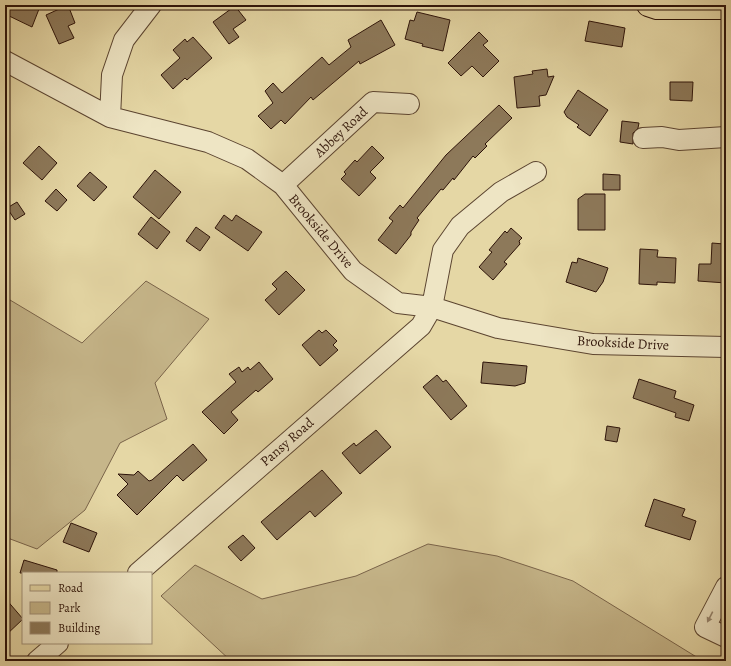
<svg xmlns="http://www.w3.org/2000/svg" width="731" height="666" font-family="Alegreya,serif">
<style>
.green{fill:#c6b68a;stroke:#7a644a}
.building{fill:#8d795a;stroke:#2d1309}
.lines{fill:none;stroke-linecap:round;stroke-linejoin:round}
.minor-casing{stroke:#5b4430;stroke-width:22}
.major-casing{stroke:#2d1309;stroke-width:24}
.minor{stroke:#eee5c4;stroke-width:20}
.major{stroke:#e5d7a5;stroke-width:22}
.oneway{fill:#978670}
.labels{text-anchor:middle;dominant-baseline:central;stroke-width:3.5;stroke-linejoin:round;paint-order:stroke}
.street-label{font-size:14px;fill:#2d1309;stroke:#eee5c4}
</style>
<rect width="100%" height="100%" fill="#e5d7a5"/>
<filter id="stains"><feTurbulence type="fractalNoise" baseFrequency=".005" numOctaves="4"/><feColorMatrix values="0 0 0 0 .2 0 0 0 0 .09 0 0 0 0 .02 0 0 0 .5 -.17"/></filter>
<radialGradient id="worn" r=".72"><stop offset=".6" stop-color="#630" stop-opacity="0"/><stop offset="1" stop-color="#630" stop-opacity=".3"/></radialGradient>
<path class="green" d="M146,281l63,38 -54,64 12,36 -47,24 -35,67 -48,39 -32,-12v-240l77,46z
M428,544l69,12 76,25 130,80h-472l-70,-65 34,-31 67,34 94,-23z"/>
<path class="building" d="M5,5h25l9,4 -7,18 -27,-13z
M68,5l7,18 -7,3 6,12 -15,6 -13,-29z
M235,6l11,14 -13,9 6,8 -10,7 -16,-22z
M417,12l33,8 -7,31 -21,-5 1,-2 -18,-5 5,-19 4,1z
M381,20l14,25 -35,19 -1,-3 -46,39 -2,-3 -26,27 -4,-4 -10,9 -13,-13 15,-13 -8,-12 8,-8 9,10 40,-36 7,8 22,-18 -3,-7z
M589,21l36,7 -3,19 -37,-6z
M479,32l9,9 -5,4 16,16 -16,16 -11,-11 -11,10 -13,-13z
M193,37l19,21 -25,22 -2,-2 -12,11 -12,-14 19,-17 -7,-8 12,-11 2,3z
M547,69l1,8 6,-1 -8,19 -7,1 1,10 -23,2 -3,-31 19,-3 -1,-3z
M670,82h23l-1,19 -22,-1z
M578,90l30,20 -18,26 -13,-9 2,-2 -12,-8 -3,-5z
M499,105l13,13 -27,26 2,2 -12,12 -2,-2 -19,24 -1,-2 -10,12 -2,-1 -24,29 2,2 -8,12v3l-15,19 -18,-14 15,-19 -4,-3 11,-13 3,3 43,-53z
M622,121l17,2 -1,5 -5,5v11l-13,-2z
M39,146l18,17 -15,17 -19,-17z
M372,146l12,12 -14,14 6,6 -17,18 -18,-17 5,-5 -2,-2 11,-12 2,2z
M155,170l26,22 -22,27 -26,-22z
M90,172l17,15 -13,14 -17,-15z
M603,174l17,1v15h-17z
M56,189l11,11 -10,11 -12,-10z
M585,194h20v36h-27v-31z
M17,202l8,12 -10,6 -8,-12z
M224,215l8,6 4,-6 26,17 -14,19 -33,-23z
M151,217l19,15 -13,17 -19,-15z
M196,227l14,10 -10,14 -14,-10z
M511,228l11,10 -3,3 1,3 -16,18 3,2 -14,16 -14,-13 13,-15 -3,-2 16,-19 2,2z
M712,243l12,1 -1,27h3v12l-28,-2 1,-17h12z
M640,249l18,1 -1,7 19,1 -1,25 -18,-1v3l-18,-1z
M578,258l30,10 -5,14 -7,10 -30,-10 6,-20 5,1z
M286,271l19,19 -26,25 -14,-15 12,-11 -5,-5z
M319,330l3,3 4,-3 11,11 -4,4 5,5 -18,16 -18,-21z
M259,362l14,17 -15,13 -2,-2 -25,22 7,8 -14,14 -22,-22 34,-30 -7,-8 10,-7 3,5 6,-5 2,3z
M483,362l44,4 -2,17 -10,3 -34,-3z
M437,375l6,7 3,-2 21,26 -16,14 -28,-33z
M639,379l37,12 -2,7 20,7 -5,16 -14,-4 1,-4 -43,-15z
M607,426l13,2 -3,14 -12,-2z
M376,430l15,17 -31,27 -18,-21 12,-10 2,3z
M193,444l14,16 -24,21 -6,-6 -40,40 -20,-20 11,-11 -10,-10 16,1 4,-4 11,10 3,-1z
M322,470l20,23 -27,24 -5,-6 -33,29 -16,-18z
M654,499l31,10 -3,7 14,5 -6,19 -45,-14z
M71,523l26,10 -8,19 -26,-10z
M243,535l12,13 -14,13 -13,-14z
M24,560l33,10v3h-37z
M5,598l18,21 -18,17z"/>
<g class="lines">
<defs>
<path id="minor" d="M5,61l105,56 98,25 39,17 36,26 70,86 45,32 34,4 66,21 95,16 133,3
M110,117l2,-42 12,-35 27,-35
M643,138l19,-1 17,3 47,-3
M283,185l90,-83 36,2
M138,573l283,-247 11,-19 11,-57 17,-24 41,-34 35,-20
M726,587l-21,40 21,10
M37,661l21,-18"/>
<path id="major" d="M648,5l9,3h69"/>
</defs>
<use href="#minor" class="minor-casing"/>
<use href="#major" class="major-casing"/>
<use href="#minor" class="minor"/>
<use href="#major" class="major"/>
</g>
<defs><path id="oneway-solid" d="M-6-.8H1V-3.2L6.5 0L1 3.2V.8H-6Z"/></defs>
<use class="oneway" href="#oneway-solid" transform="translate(710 617) rotate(117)"/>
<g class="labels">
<g class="street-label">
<text transform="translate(341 132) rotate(-43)">Abbey Road</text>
<text transform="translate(321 231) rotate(50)">Brookside Drive</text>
<text transform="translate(623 343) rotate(3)">Brookside Drive</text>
<text transform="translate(287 442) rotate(-41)">Pansy Road</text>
</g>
</g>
<rect width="731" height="666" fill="none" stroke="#e5d7a5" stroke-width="20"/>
<rect x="6" y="6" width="719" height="654" fill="none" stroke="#2d1309" stroke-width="2"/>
<rect x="10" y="10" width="711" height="646" fill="none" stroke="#2d1309"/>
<rect x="22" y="572" width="130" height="72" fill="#eee5c4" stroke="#a19179"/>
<rect x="30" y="585" width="20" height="6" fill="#e5d7a5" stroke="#a19179"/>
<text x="58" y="592" font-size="12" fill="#2d1309">Road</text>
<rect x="30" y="602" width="20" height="12" fill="#c6b68a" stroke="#a19179"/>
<text x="58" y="612" font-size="12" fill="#2d1309">Park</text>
<rect x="30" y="622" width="20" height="12" fill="#8d795a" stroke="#a19179"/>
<text x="58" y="632" font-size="12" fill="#2d1309">Building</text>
<rect width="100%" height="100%" filter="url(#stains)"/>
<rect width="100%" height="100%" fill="url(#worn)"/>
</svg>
